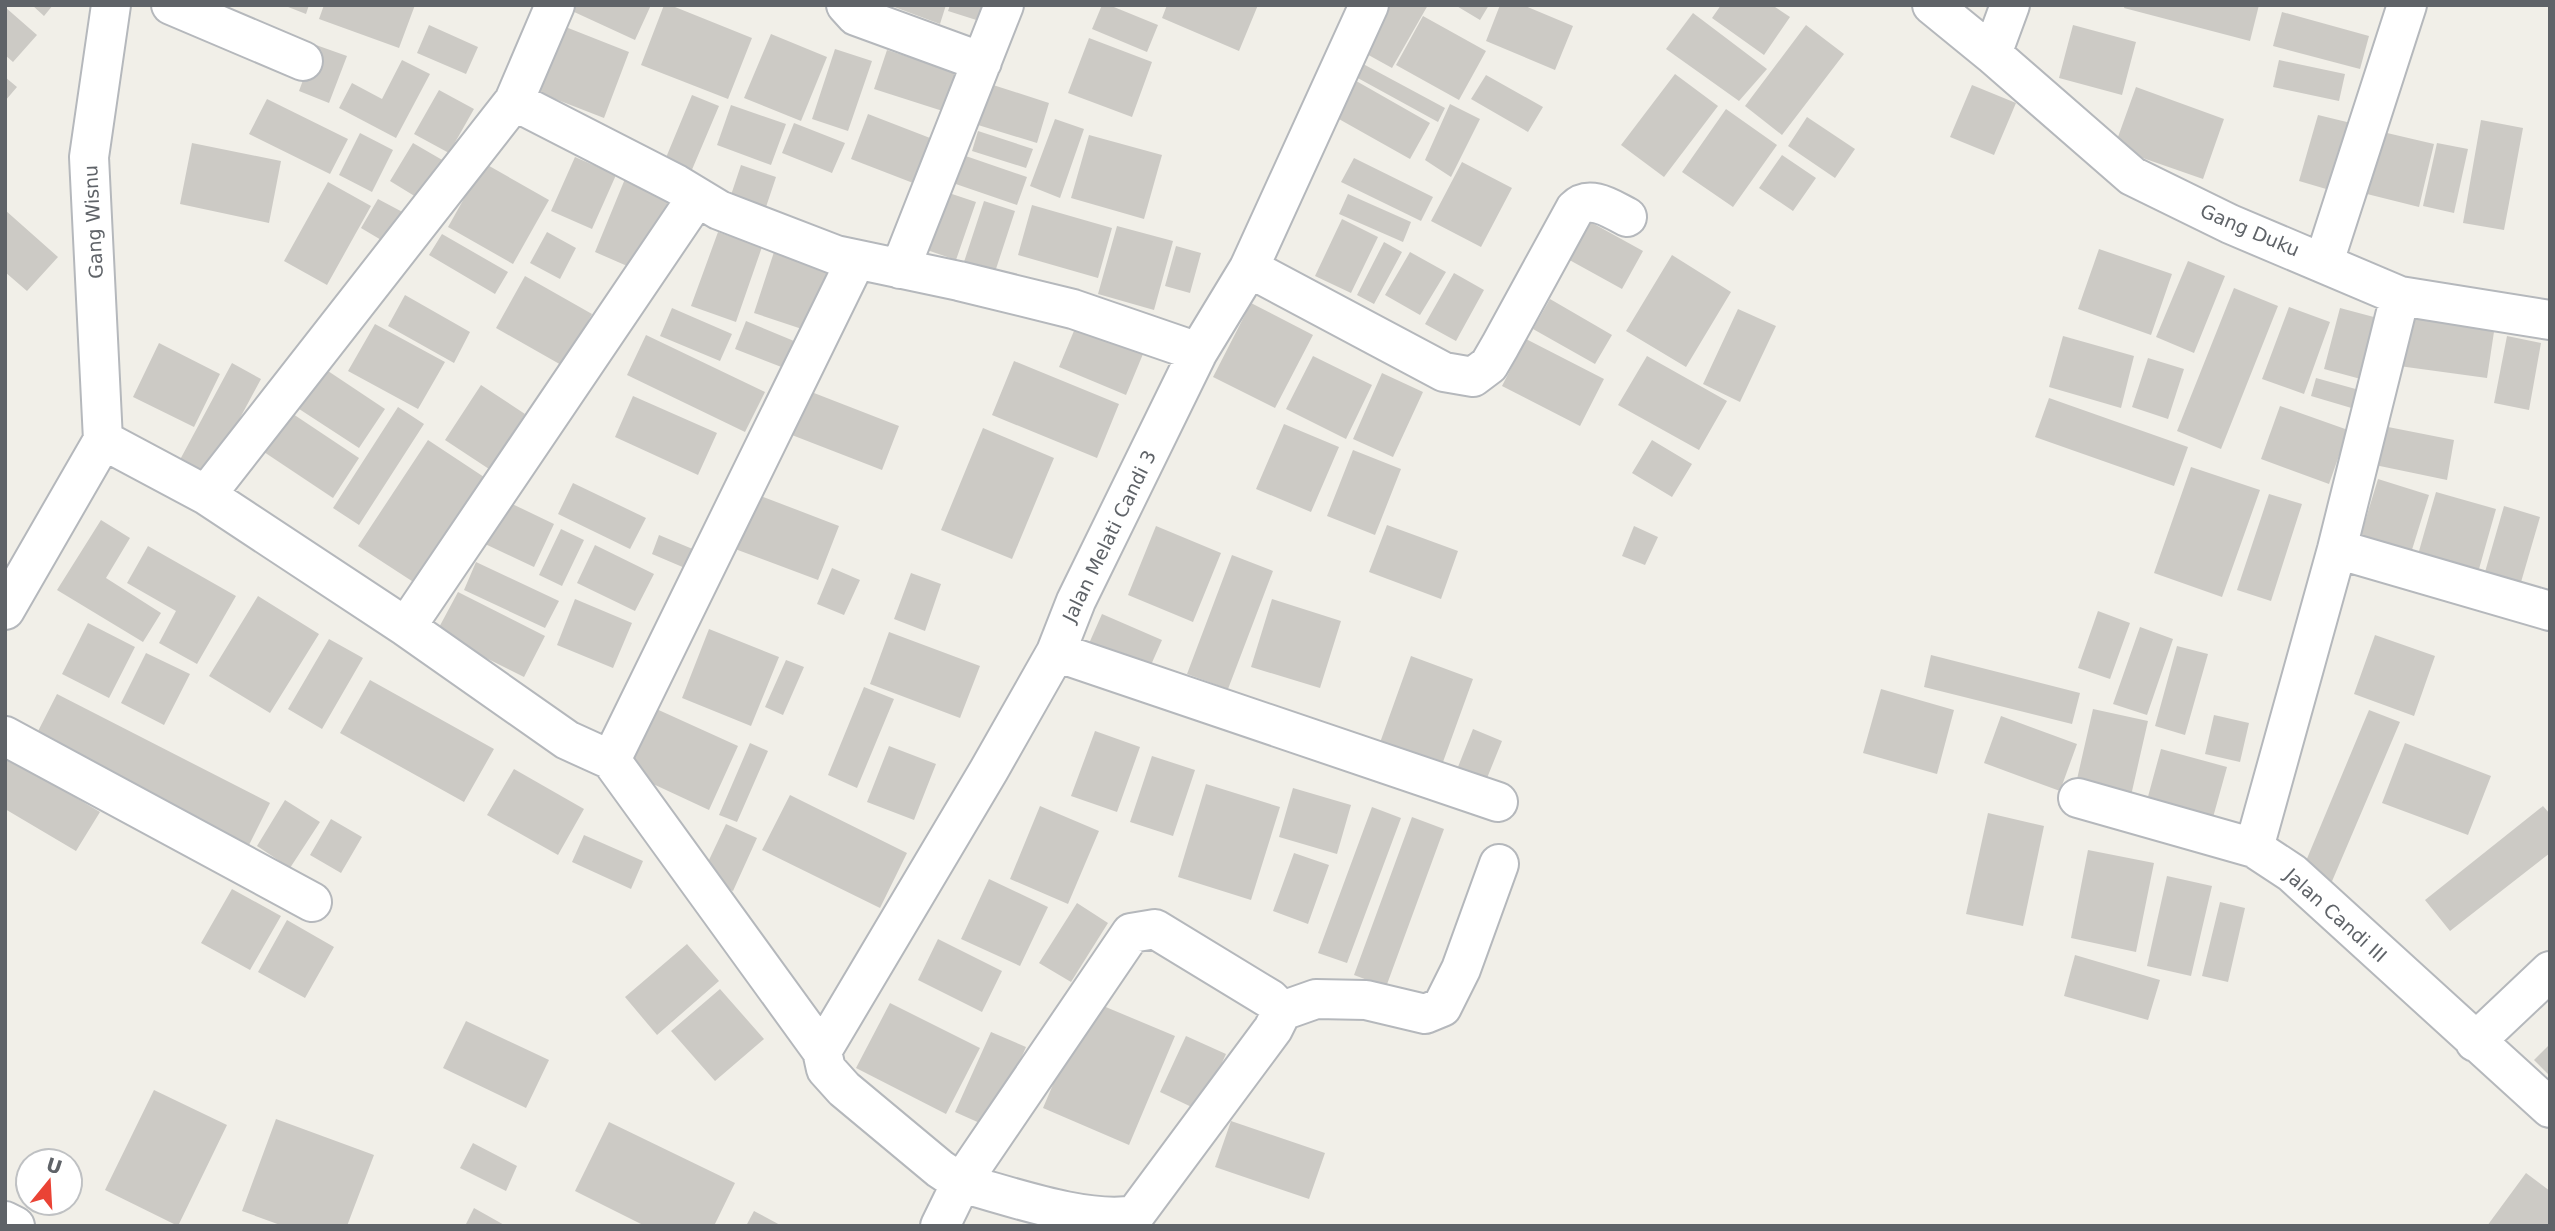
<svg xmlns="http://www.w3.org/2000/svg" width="2555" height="1231" font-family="'DejaVu Sans',sans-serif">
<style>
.building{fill:#cccac5}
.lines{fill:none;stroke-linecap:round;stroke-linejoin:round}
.minor-casing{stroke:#b5b8bc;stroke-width:42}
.minor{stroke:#fff;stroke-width:38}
.labels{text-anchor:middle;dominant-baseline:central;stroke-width:5;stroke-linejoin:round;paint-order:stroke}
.street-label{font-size:19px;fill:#5f6368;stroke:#fff}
</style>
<rect width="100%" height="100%" fill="#f1efe8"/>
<path class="building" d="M32,5h21l-9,11z
M283,5h26l-3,9z
M324,5h91l-16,43 -80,-29z
M574,5h77l-16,35 -63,-29z
M664,5h6l82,33 -24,61 -87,-34z
M889,5h57l-6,19z
M950,5h45l-6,19 -41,-13z
M1102,5h7l49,20 -11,27 -55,-23z
M1167,5h91l-19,46 -77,-33z
M1378,5h50l-36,63 -38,-21z
M1455,5h34l-9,15z
M1500,5h23l50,21 -18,44 -69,-29z
M1721,5h51l18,12 -26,38 -52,-37z
M2125,5h134l-9,36 -126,-33z
M5,7l32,28 -24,27 -8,-7z
M2282,12l87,24 -9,33 -87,-23z
M1693,13l74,56 -28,32 -73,-52z
M1423,16l63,35 -27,49 -63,-35z
M558,24l71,28 -25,66 -72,-28z
M429,25l49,22 -12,27 -49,-21z
M1806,25l38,29 -62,81 -37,-29z
M2073,25l63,17 -14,53 -63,-17z
M771,34l56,23 -26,64 -57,-23z
M1089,38l63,24 -20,55 -64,-24z
M316,45l31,11 -18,47 -30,-12z
M835,49l37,12 -24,70 -36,-12z
M887,50l77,25 -12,39 -78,-25z
M1352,58l93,50 -7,14 -93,-51z
M402,60l28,14 -34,64 -57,-30 13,-25 30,16z
M2279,60l66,14 -6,27 -66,-14z
M1675,74l43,32 -54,71 -43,-32z
M1486,75l57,32 -15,25 -57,-33z
M5,77l12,10 -12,14z
M1351,78l79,45 -20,36 -80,-45z
M990,84l59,19 -12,40 -59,-18z
M1972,85l44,18 -22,52 -44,-18z
M2136,87l88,32 -21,60 -89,-31z
M439,90l35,19 -25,44 -35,-19z
M692,95l27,11 -28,66 -26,-12z
M267,99l81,40 -18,35 -81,-40z
M1450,104l30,15 -29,58 -26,-17z
M731,105l55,19 -15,41 -54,-20z
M1726,109l51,36 -44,62 -51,-35z
M868,114l75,29 -17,45 -75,-29z
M2318,115l33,8 -18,68 -34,-10z
M1807,117l48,32 -20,29 -47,-32z
M1055,119l29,10 -24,69 -30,-12z
M2481,120l42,8 -19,102 -41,-7z
M794,123l51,20 -13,30 -50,-20z
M2370,129l64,15 -15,63 -64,-16z
M978,131l55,18 -7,19 -54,-17z
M360,133l33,17 -21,42 -33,-17z
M1089,135l73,20 -18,64 -73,-21z
M192,143l89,18 -12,62 -89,-19z
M413,143l31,18 -23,39 -31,-19z
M2437,143l31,6 -14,64 -31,-7z
M957,153l70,24 -10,28 -70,-24z
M1782,155l34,23 -23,33 -34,-23z
M575,157l41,18 -24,54 -41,-18z
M1354,158l79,39 -12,24 -80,-39z
M1462,162l50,26 -31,59 -50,-26z
M484,163l65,37 -36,64 -65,-37z
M741,165l35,12 -12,36 -35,-12z
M627,174l46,18 -32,80 -46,-20z
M328,182l43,24 -44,79 -43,-24z
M946,192l30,10 -20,58 -29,-10z
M1348,194l63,28 -8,20 -64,-28z
M378,199l32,17 -17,31 -32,-19z
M984,201l31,10 -21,64 -31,-10z
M1032,205l80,23 -14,50 -80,-23z
M5,210l53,47 -31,34 -22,-19z
M1342,219l36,18 -27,56 -36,-17z
M1585,219l58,32 -21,38 -58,-32z
M1117,226l56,15 -19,69 -56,-16z
M547,232l29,16 -16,31 -30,-16z
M718,232l44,15 -26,75 -45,-16z
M442,234l66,38 -13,22 -66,-39z
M1384,242l18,10 -28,52 -17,-9z
M1176,246l25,7 -11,40 -25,-7z
M2099,249l73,25 -21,61 -73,-26z
M774,252l55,17 -21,62 -54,-18z
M1410,252l36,20 -26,43 -35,-20z
M1672,255l59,37 -45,75 -60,-36z
M2188,261l37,15 -31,77 -38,-16z
M1454,273l30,17 -28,51 -31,-17z
M525,276l67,38 -29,52 -67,-38z
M2234,288l44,18 -57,143 -44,-18z
M405,295l65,37 -16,31 -66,-37z
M1550,299l62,36 -17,29 -62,-35z
M2408,300l89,12 -10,66 -88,-12z
M1251,303l62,32 -38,73 -62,-31z
M2289,307l41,15 -26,72 -42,-15z
M672,308l60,26 -12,27 -60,-25z
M2340,308l45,12 -17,61 -44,-12z
M1738,309l38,17 -36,76 -37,-18z
M746,321l48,20 -10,27 -49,-19z
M375,324l70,38 -27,47 -70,-38z
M1076,326l67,28 -17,41 -67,-28z
M646,335l119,57 -20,40 -118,-57z
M2063,336l71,20 -13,52 -72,-21z
M2507,336l34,7 -12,67 -35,-7z
M1526,339l78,40 -24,47 -78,-40z
M159,343l61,31 -26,53 -61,-30z
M1313,356l59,29 -26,54 -60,-30z
M1647,356l80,45 -28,49 -81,-45z
M2148,358l36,11 -16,50 -36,-12z
M1014,361l105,43 -22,54 -105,-43z
M232,363l29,16 -57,106 -29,-16z
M319,365l66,44 -26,39 -66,-43z
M1382,373l41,19 -30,65 -40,-18z
M2316,378l54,15 -5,19 -54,-16z
M481,385l44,29 -36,55 -44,-29z
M796,386l103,40 -17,44 -103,-40z
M633,396l84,37 -19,42 -83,-38z
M2049,398l139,49 -14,39 -139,-49z
M2280,406l68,24 -19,54 -68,-25z
M398,407l26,17 -65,101 -26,-17z
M290,412l69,46 -26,40 -69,-46z
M1284,424l55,23 -28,65 -55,-23z
M2383,426l71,14 -7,40 -72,-15z
M983,428l71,30 -42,101 -71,-29z
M428,440l59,39 -69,106 -60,-39z
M1652,440l40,24 -20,33 -40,-24z
M1353,450l48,19 -26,66 -48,-19z
M2191,467l69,23 -38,107 -68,-24z
M2378,479l51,16 -18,58 -51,-15z
M573,483l73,35 -16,31 -72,-35z
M748,491l91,35 -21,54 -91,-34z
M2436,492l60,17 -19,67 -60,-18z
M2269,494l33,10 -31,97 -34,-11z
M504,500l50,24 -20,43 -51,-24z
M2504,506l36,11 -21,72 -36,-10z
M101,520l29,18 -24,40 55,35 -18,29 -86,-52z
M1387,525l71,26 -17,48 -72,-27z
M1156,526l65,27 -28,69 -65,-27z
M1634,526l24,11 -13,28 -23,-9z
M561,529l23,11 -22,46 -23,-11z
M659,535l48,20 -8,19 -47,-20z
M595,545l59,29 -19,37 -58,-28z
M148,546l88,50 -39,68 -38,-21 17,-32 -49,-28z
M1232,555l41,16 -45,118 -41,-15z
M476,562l83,39 -14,27 -81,-38z
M832,568l28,12 -16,35 -27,-11z
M911,573l30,11 -16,47 -31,-12z
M458,592l87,44 -21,41 -88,-44z
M258,596l61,38 -49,79 -61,-37z
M575,599l57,24 -19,45 -56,-23z
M1272,599l69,22 -21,67 -69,-21z
M2098,611l32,12 -20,56 -32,-11z
M1102,614l60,26 -15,34 -60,-26z
M88,623l47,24 -26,51 -47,-24z
M2140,627l33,12 -26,76 -34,-11z
M709,629l70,28 -28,69 -69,-28z
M889,632l91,34 -20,52 -90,-34z
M2375,635l60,21 -21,60 -60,-22z
M329,639l34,19 -41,71 -34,-20z
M2177,646l31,8 -23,81 -30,-9z
M146,653l44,21 -26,51 -43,-22z
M1931,655l149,38 -8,31 -148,-37z
M1411,656l62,23 -34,94 -62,-22z
M786,660l18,7 -21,48 -18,-8z
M370,680l124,69 -30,53 -124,-69z
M864,687l30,12 -37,89 -29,-13z
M1881,689l73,21 -17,64 -74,-21z
M57,694l213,109 -24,48 -213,-110z
M652,707l86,39 -29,64 -86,-40z
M2093,709l55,12 -18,79 -55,-12z
M2369,710l31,12 -70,164 -29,-13z
M2214,715l35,8 -9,39 -35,-8z
M2001,716l76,28 -17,47 -76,-28z
M1473,729l29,12 -17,42 -29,-11z
M1095,731l45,16 -23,65 -46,-16z
M750,743l18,8 -31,71 -18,-7z
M2405,743l86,33 -23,59 -86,-32z
M889,746l47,18 -22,56 -47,-18z
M2161,749l66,18 -15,54 -66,-17z
M6,756l94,56 -24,39 -71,-42z
M1152,756l43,14 -22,66 -43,-14z
M514,769l70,40 -26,46 -71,-40z
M1206,784l74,23 -29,93 -73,-23z
M1293,788l58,17 -14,49 -58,-17z
M790,795l117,58 -27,55 -118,-58z
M285,800l35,22 -30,46 -33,-22z
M1040,806l59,25 -31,73 -58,-25z
M2543,806l7,8v39l-100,78 -25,-31z
M1372,807l29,11 -54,145 -29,-10z
M1988,813l56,13 -21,100 -57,-12z
M1412,817l32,12 -58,158 -32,-12z
M331,819l31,18 -21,36 -31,-18z
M726,824l31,14 -24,53 -32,-14z
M584,835l59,26 -12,28 -59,-27z
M2088,850l66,13 -18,89 -65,-14z
M1294,853l35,12 -21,59 -35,-13z
M2167,876l45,10 -21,90 -44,-10z
M989,879l59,28 -28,59 -59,-27z
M232,889l49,27 -31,54 -49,-27z
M2220,902l25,6 -17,74 -26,-6z
M1077,903l31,20 -37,59 -32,-19z
M287,920l47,27 -29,51 -47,-26z
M938,939l64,32 -20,41 -64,-32z
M687,944l32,37 -62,54 -32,-38z
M2075,955l85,25 -12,40 -84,-24z
M720,989l44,50 -49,42 -44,-50z
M1089,1000l86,36 -46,109 -86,-37z
M890,1003l90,45 -34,66 -90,-46z
M466,1021l83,39 -23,48 -83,-40z
M991,1032l35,15 -35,81 -36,-16z
M1186,1036l40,18 -26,57 -40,-19z
M2550,1044v32l-16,-16z
M154,1090l73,35 -49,101 -73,-36z
M276,1119l98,36 -27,71h-64l-41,-15z
M1231,1121l94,32 -16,46 -94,-32z
M609,1122l126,61 -21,43h-69l-70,-35z
M473,1143l44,23 -11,25 -46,-23z
M2526,1173l24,18v35h-63z
M474,1208l32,18h-41z
M754,1211l28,15h-36z"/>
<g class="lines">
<defs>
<path id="minor" d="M171,5l132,56
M555,5l-41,96 162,83 43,26 117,45 123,26 114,28 125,43
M846,5l10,11 126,46
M1932,5l60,49 140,122 98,48 170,72 150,24
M1992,54l18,-49
M2324,262l83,-257
M1249,268l195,104 29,5 16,-12 11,-19 75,-137c15,-15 36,0 52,8
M900,269l104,-264
M103,440l103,55 200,132 161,113 44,20 211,291 4,18 18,20 96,80 21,14 -21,43
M103,440l-14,-283 22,-152
M206,495l308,-394
M2337,549l213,62
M5,610l98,-170
M406,627l291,-430
M1056,652l442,150
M5,736l307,166
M611,760l245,-500
M2078,798l176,50 38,25 258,235
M2254,848l83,-299 63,-253
M1155,929l115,70 12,12 -9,18 -138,186c-48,9 -125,-19 -174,-32l170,-250z
M1282,1011l34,-12 50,1 59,14 17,-7 19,-38 38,-105
M2475,1042l75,-71
M822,1051l167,-281 67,-118 20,-51 122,-249 51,-84 120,-263
M5,1221l10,5"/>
</defs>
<use href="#minor" class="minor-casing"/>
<use href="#minor" class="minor"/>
</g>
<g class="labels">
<g class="street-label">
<text transform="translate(93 222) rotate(-93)">Gang Wisnu</text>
<text transform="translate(2250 230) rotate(23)">Gang Duku</text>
<text transform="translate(1109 536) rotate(-64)">Jalan Melati Candi 3</text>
<text transform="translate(2336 915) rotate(42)">Jalan Candi III</text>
</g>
</g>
<rect width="2555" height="1231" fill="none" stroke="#5f6368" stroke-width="14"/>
<g transform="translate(49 1182) rotate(18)"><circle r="33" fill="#ffffff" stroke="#bfc1c3" stroke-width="2"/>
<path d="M0-5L12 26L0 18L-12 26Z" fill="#ea4335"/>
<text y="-10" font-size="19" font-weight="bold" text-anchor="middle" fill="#5f6368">U</text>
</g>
</svg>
